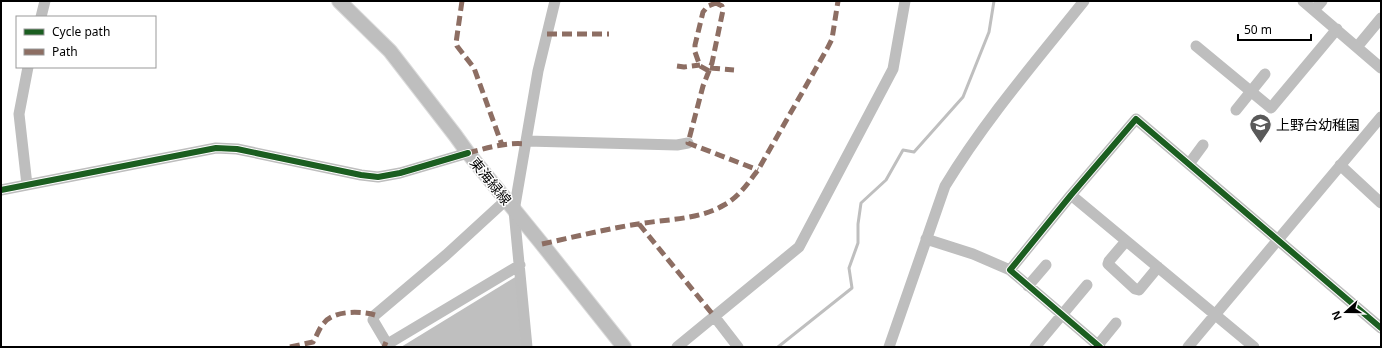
<svg xmlns="http://www.w3.org/2000/svg" width="1382" height="348" font-family="'Noto Sans','Noto Sans JP',sans-serif">
<style>
.water{fill:#bfbfbf}
.lines{fill:none;stroke-linecap:round;stroke-linejoin:round}
.stream{stroke:#bfbfbf;stroke-width:3}
.major-casing{stroke:#dbdbdb;stroke-width:16}
.minor{stroke:#bebebe;stroke-width:11}
.major{stroke:#bebebe;stroke-width:14}
.quiet{stroke:#8d6e63;stroke-width:5;stroke-dasharray:10 5;stroke-linecap:butt}
.cycleway-casing{stroke:#fff;stroke-width:8}
.cycleway{stroke:#1b5e20;stroke-width:6}
.labels{text-anchor:middle;dominant-baseline:central;stroke-width:3;stroke-linejoin:round;paint-order:stroke}
.poi-label{font-size:14px;fill:#000;stroke:#fff;text-anchor:start}
.street-label{font-size:14px;fill:#000;stroke:#fff}
</style>
<rect width="100%" height="100%" fill="#fff"/>
<path class="water" d="M517,276l9,71h-125z"/>
<g class="lines">
<path class="stream" d="M778,347l74,-59 -3,-20 9,-25v-19l3,-21 25,-23 17,-30 11,2 49,-55 26,-65 5,-31"/>
<defs>
<path id="major" d="M339,1l51,50 65,84 13,18 74,91 82,103"/>
</defs>
<use href="#major" class="major-casing"/>
<path class="minor" d="M1303,1l78,67
M1314,10l8,-9
M41,17l4,-16
M1196,46l75,62 66,-79
M1357,47l24,-29
M1236,110l29,-36
M527,141l150,4 11,-2
M1189,164l14,-19
M1340,165l41,38
M27,185l-8,-71 9,-47
M1,190l215,-42 21,1 124,26 17,2 22,-4 68,-20
M1071,195l183,152
M506,200l-60,55 -71,60 -2,5 13,22h5l129,-77
M926,239l47,15 37,16 90,77
M1126,241l-17,20 -1,3 27,25 4,1 19,-23
M1010,270l61,-75 65,-76 245,209
M1028,286l18,-21
M714,316l24,31
M1098,345l18,-22
M527,347l-13,-136 24,-140 17,-70
M677,347l122,-100 94,-178 12,-68
M889,347l56,-161c40,-66 91,-125 139,-185
M1035,347l52,-62
M1188,347l193,-230"/>
<use href="#major" class="major"/>
<path class="quiet" d="M462,1l-6,42 1,3 17,22 28,77
M717,1l-1,2 6,3 1,4 -11,53 -9,23 -15,57 70,27
M547,34h62
M677,66l7,1 16,-2
M710,68l24,2
M709,71l-9,-5 -5,-14v-7l8,-33 5,-6 8,-3
M468,153c19,-5 38,-11 58,-9
M639,224l75,92
M542,244c32,-7 64,-15 96,-20 28,-5 61,-4 86,-19 15,-8 24,-22 34,-35l69,-121 5,-10 6,-38
M290,347l23,-5c4,-6 6,-14 11,-19 10,-13 37,-12 51,-8
M384,347l2,-5"/>
<defs>
<path id="cycleway" d="M1,190l215,-42 21,1 124,26 17,2 22,-4 68,-20
M1100,347l-90,-77 61,-75 65,-76 245,209"/>
</defs>
<use href="#cycleway" class="cycleway-casing"/>
<use href="#cycleway" class="cycleway"/>
</g>
<defs>
<symbol id="school-pin" viewBox="-11 -11 22 30"><path d="M0 17L-7.5 6A9.5 9.5 0 1 1 7.5 6Z" fill="#595959" stroke="#fff"/><path d="M0-5L7-2L0 1L-7-2ZM-4 1L0 2.5L4 1V4Q0 6-4 4Z" fill="#fff"/></symbol>
</defs>
<g fill-rule="evenodd">
<use href="#school-pin" x="1248" y="112" width="25" height="34"/>
</g>
<g class="labels">
<g class="poi-label">
<text x="1276" y="124">上野台幼稚園</text>
</g>
<g class="street-label">
<text transform="translate(491 181) rotate(51)">東海緑線</text>
</g>
</g>
<rect width="1382" height="348" fill="none" stroke="#000000" stroke-width="4"/>
<rect x="16" y="16" width="140" height="52" fill="#ffffff" stroke="#999999"/>
<rect x="24" y="29" width="20" height="6" fill="#1b5e20" stroke="#999999"/>
<text x="52" y="36" font-size="12" fill="#000000">Cycle path</text>
<rect x="24" y="49" width="20" height="6" fill="#8d6e63" stroke="#999999"/>
<text x="52" y="56" font-size="12" fill="#000000">Path</text>
<g transform="translate(1346 312) rotate(249)" stroke="#ffffff" stroke-width="3" paint-order="stroke">
<path d="M0-3L7 15L0 10L-7 15Z" fill="#000000"/>
<text y="-6" font-size="11" font-weight="bold" text-anchor="middle" fill="#000000">N</text>
</g>
<path d="M1238 34v6h73v-6" fill="none" stroke="#000000" stroke-width="2"/>
<text x="1244" y="34" font-size="12" fill="#000000" stroke="#ffffff" stroke-width="3" paint-order="stroke">50 m</text>
</svg>
